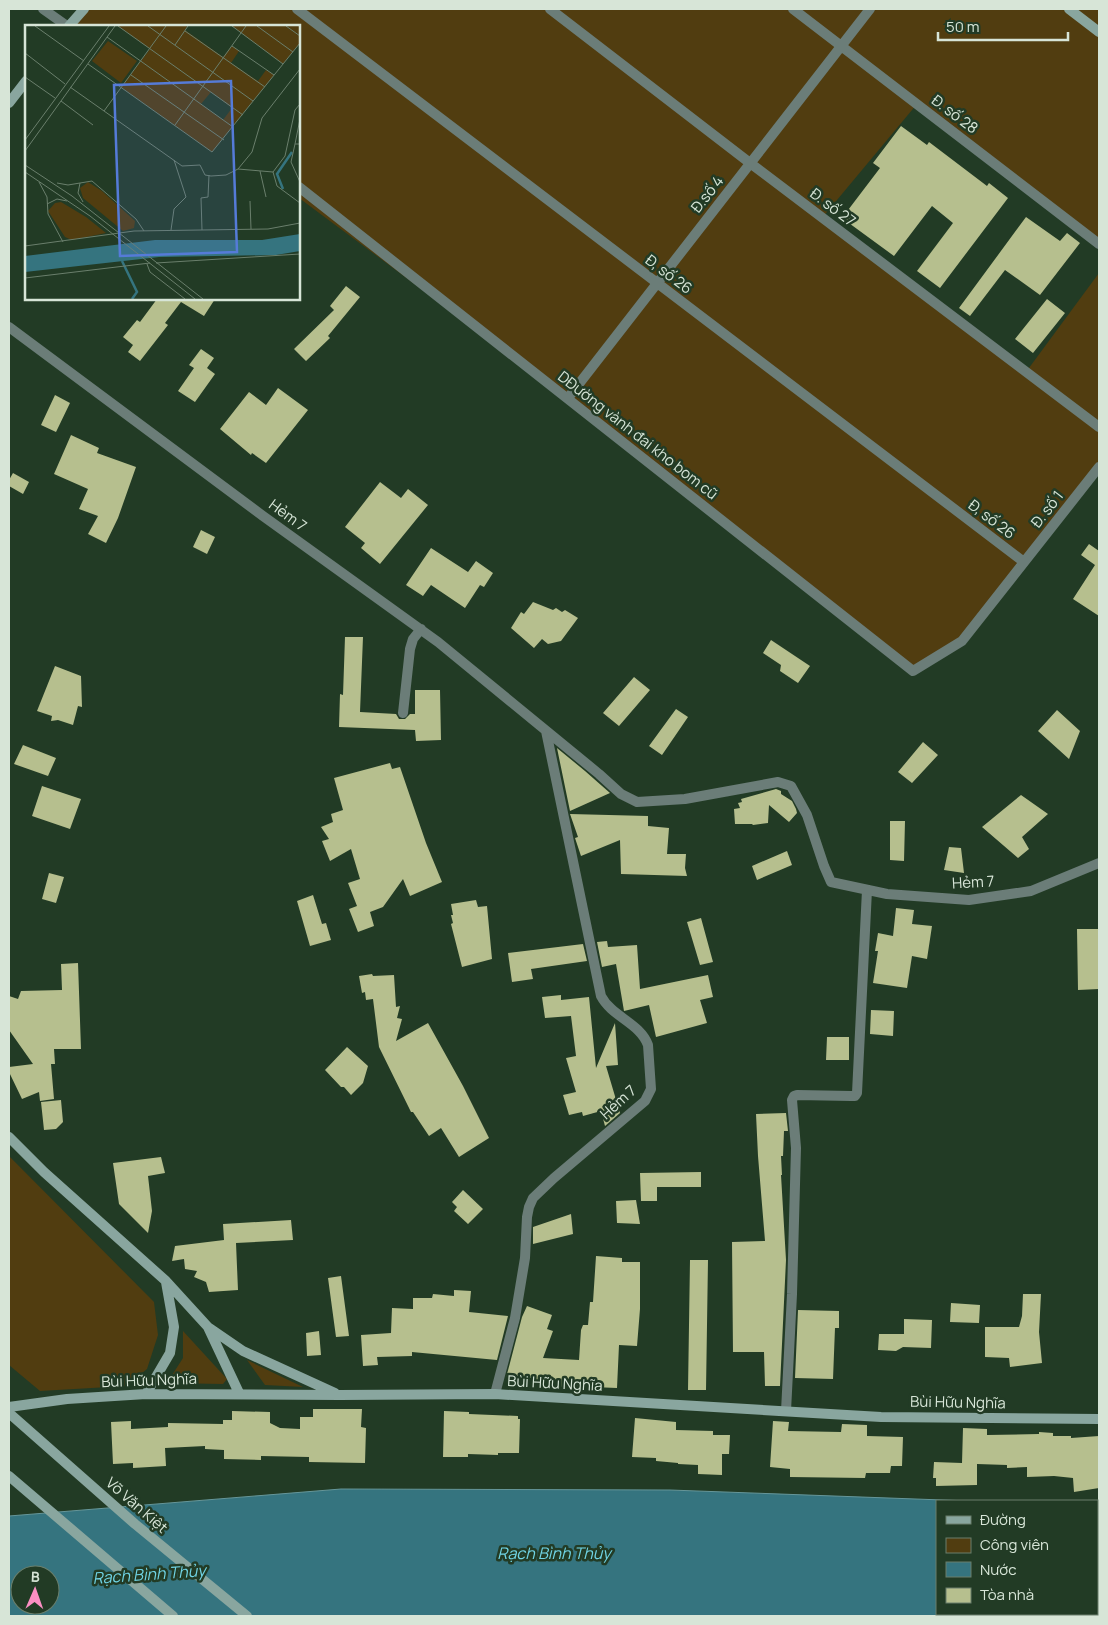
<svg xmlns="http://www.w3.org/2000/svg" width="1108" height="1625" font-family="Manrope,sans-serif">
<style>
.green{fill:#513d10}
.water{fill:#35747f;stroke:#669699;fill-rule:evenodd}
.building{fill:#b6bf8e}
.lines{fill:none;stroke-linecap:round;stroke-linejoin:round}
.street{stroke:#6b7d78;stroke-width:10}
.secondary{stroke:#89a69f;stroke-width:10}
.labels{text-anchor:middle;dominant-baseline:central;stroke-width:5;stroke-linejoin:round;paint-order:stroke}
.street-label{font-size:15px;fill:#d7e5d7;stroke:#223b25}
.water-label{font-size:16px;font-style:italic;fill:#70d4e5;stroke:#223b25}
.inset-river{fill:none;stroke:#35747f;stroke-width:2.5}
.inset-road{fill:none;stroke:#6a7f6c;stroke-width:1}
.view{fill:#557bd8;fill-opacity:0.15;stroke:#557bd8;stroke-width:2.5}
.inset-edge{fill:none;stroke:#d7e5d7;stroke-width:2.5}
</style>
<rect width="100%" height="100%" fill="#223b25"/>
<path class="green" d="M84,9h1015v235l-182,-140 -95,114 204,154 73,-99v194l-137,174 -49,30 -345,-273 -269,-200v-172h-230z
M9,1156l145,146 4,33 -11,34 -21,17 -86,5 -31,-26z
M183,1331l44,48 -4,5 -56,-1 16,-25z
M247,1360l56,27 -38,-2z"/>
<path class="water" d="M341,1489l329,1 300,11h-33v113h160v-108h2v110h-1090v-100zM20,1575h30v30h-30z"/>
<path class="building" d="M901,126l26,19 2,-3 58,44 2,-3 19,15 -68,90 -23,-17 36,-48 -21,-17 -38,50 -52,-38 38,-50 -7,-5z
M1026,217l34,24 7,-8 13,10 -40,52 -35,-25 -35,46 -11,-8z
M346,286l14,11 -32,39 2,2 -24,23 -12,-12 40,-39 -4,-4z
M157,299h58l-11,17 -23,-14 -16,21 3,2 -28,36 -12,-9 5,-7 -10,-8 14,-17 3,2z
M1047,299l18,14 -32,40 -18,-14z
M201,349l13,9 -7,10 8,6 -20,28 -17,-11 16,-23 -5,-3z
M278,388l30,22 -42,53 -14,-10 -1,2 -31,-26 29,-37 17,13z
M55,395l15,8 -14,29 -15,-7z
M71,435l28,13 -2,5 39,14 -18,51 -12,25 -18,-9 10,-18 -19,-7 9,-20 -34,-15z
M13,473l16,9 -6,12 -14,-8v-6z
M380,482l21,16 7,-9 20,16 -48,59 -19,-16 4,-5 -20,-16z
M201,530l14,7 -8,17 -14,-7z
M1089,544l10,7v65l-26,-17 22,-34 -14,-10z
M431,548l37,24 8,-11 17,12 -9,14 -4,-2 -15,23 -34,-23 -8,11 -17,-11z
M533,602l20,8 3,-2 6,4 3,-2 13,8 -17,23 -13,3 -6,-5 -8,9 -23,-20 10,-16 3,2z
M345,637h18l-3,75 36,2 3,5h6l5,-5h5v-24h25l1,50 -25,1 -1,-11 -76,-3 1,-33 3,1z
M771,640l39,26 -12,17 -18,-12 1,-6 -18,-12z
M55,666l26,10 1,31 -4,-1 -5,19 -15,-5 -7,1 1,-5 -15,-5z
M634,677l16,13 -31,36 -16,-13z
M676,709l12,8 -26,38 -13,-9z
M1057,710l23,21 -11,28 -31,-28z
M923,742l15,13 -26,28 -14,-11z
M23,745l33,13 -8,18 -34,-12z
M557,748l28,23 25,22 -40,18z
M390,763l2,6 8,-2 26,76 16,39 -32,14 -7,-17 -20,28 -13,5 4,14 -16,6 -9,-23 8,-3 -9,-23 12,-4 -9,-30 -21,12 -8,-20 7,-2 -8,-12 12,-5 -2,-8 12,-4 -9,-32z
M42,786l39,13 -11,30 -38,-13z
M776,789l5,2v3l11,7 4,8 1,4 -8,9 -20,-17 -1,18 -15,2 -1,-1h-17l-1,-15 6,-1 -2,-5 4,-1 -1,-3z
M1021,795l27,19 -26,23 7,12 -11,9 -36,-31z
M570,814l78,2v10l21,2 -2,26h19l-1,14 2,8 -66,-2 -1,-34 -39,16 -6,-18 3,-1z
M890,821h15l-1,40 -14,-1z
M949,847l12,1 3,25 -20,-3z
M787,851l5,14 -35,15 -5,-14z
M49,873l15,4 -8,26 -14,-4z
M313,895l9,29 4,-1 5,17 -21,6 -13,-45z
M476,900l2,7 9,-1 5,53 -30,8 -11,-43 2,-1 -2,-8h2l-2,-11z
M896,908l18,2 -2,14 20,2 -5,33 -15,-3 -5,32 -34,-5 5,-32h-3l3,-18 15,3z
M701,918l12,44 -13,3 -13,-43z
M1077,929h22v60l-21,1z
M607,941l1,6 29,-2 3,44 68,-14 5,22 -13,3 7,23 -51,14 -7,-32 -25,6 -8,-47 -14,3 -5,-25z
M583,944l4,17 -56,8 2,10 -21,3 -4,-29z
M78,963l3,86h-27l1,15h-4l3,35 -14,2 -1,-9 -17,7 -13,-27v-5l24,-3 -24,-34v-34l9,3 3,-8 41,-1 -1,-26z
M372,974l1,2 21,-1 2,32 4,-1 -3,12 5,1 -6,22 32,-18 35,63 26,52 -30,19 -18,-29 -12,8 -16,-24h-2l-32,-65 -6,-48 -7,1 -1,-8 -3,1 -3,-17z
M561,995v5l28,-3 7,71 19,-45 3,42 -12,1 14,47 -15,13 -4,-15 -18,5 -1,-4 -13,3 -6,-20 13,-3 -10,-34 10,-2 -5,-40 -26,2 -3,-21z
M871,1010l23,1 -1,25 -23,-2z
M827,1037h22v23h-23z
M347,1047l21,19 -5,17 -12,12 -7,-8h-3l-16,-17z
M61,1100l2,22 -7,7 -12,1 -3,-28z
M786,1113l2,18h-4l-1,25h-2l1,19h-1l5,85 -6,126h-15l-1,-34h-31l-1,-110 33,-1 -7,-85 -2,-42z
M161,1157l4,16 -17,3 4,35 -4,22 -29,-29 -6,-41z
M701,1172v15h-44v14h-16l-1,-28z
M463,1190l20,19 -15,15 -14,-13 3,-4 -5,-5z
M636,1200l4,24 -23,-1 -1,-22z
M571,1214l2,20 -40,10v-17z
M291,1220l2,20 -57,3 2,47 -29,2 -3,-10 -12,-5 3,-6 -12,-2 -1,-10 -12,2 3,-15 49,-6 -1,-16z
M596,1256l26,2v4h18v47l-3,37 -18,-1 -2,43 -24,-1v2l-43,-3 -24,-10 -3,8 -17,-6 16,-61 5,-11 25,9 -5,14 6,2 -10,27 36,2 2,-30 2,-5h5l2,-23h3z
M690,1260h18l-2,130h-18z
M341,1276l8,60 -13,1 -8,-59z
M454,1290l17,1 -2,21 39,4 -11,44 -85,-8v4l-35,1 1,8 -15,1 -2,-31 30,-2 1,-25 21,1v-11h19l1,-4 21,2z
M1023,1294h18l-2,38 3,31 -32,4 -1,-9 -24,-1v-30h34l3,-11z
M951,1303l29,2 -1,18 -29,-1z
M798,1310l41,1v17h-4l-2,51 -38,-1z
M904,1319l28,1 -1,28 -28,-1 -7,4 -18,-1 1,-16h25z
M319,1331l2,24 -14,1 -1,-23z
M313,1409h49l-1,18 5,1 -1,35 -56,-1v-5l-48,-1v4l-37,-1v-9l-19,-1v-3l-40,2 1,18 -33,2v-5l-20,1 -2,-42 20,-1v8l37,-2v-4l55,1v-4h9v-9l38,1v11l10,5 20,1v-12h13z
M444,1411l25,1v2l49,2v3h2l-1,34h-21v2l-30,-1v3h-25z
M635,1418l41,4v8l37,1v4h17l-1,19h-7v21l-24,-1v-9l-20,-1v-1l-22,-2v-3l-24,-1z
M773,1421l16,1 -1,9 53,1 1,-8 25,1v11l36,1 -1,29h-11l-1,7h-24l-1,5 -75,-1v-8l-20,-2z
M963,1428l24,1v6l52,-1v-2l14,1v3h18v2l28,-2v52l-25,4 -1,-14 -19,-2 -27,1v-10l-20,1v-3l-30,-1v21l-41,1v-8h-3l1,-16 28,1z"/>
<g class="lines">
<path class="street" d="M43,9l24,17
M297,9l727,553
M550,9l200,154 349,264
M793,9l306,235
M299,187l614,484 49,-30 137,-174
M9,327l254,189 175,126 161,132 22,20 16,8 48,-3 93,-17 13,4 16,29 17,51 7,16 56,12 82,6 62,-9 68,-28
M568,398l302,-389
M403,713l7,-64 3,-10 8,-10
M495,1394l20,-76 10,-60 2,-41 2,-10 4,-9 21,-20 91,-77 6,-12 -3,-44c-8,-22 -36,-28 -47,-49l-55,-265
M786,1411l6,-117 4,-146 -4,-48 2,-4 3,-1 54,1h4l2,-3 10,-203"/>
<path class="secondary" d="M1069,9l30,23
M69,26l15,-17
M9,103l17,-22
M9,1137l35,35 122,109 42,46 31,66
M208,1327l35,24 92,42
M146,1394l24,-41 4,-26 -8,-45
M9,1407l58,-8 79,-5 194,1 155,-1 386,23 218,2
M9,1413l126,111 112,92
M9,1476l164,140"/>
</g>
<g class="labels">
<g class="street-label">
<text transform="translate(955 114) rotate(37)">Đ. số 28</text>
<text transform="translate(707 194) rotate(-52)">Đ.số 4</text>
<text transform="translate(833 207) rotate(37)">Đ. số 27</text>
<text transform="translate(669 274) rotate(37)">Đ, số 26</text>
<text transform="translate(638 435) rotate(38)">DĐường vành đai kho bom cũ</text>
<text transform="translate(1047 509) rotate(-52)">Đ. số 1</text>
<text transform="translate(288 515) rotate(36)">Hẻm 7</text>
<text transform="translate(992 519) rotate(37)">Đ, số 26</text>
<text transform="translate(973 882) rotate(-3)">Hẻm 7</text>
<text transform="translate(618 1102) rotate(-42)">Hẻm 7</text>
<text transform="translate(149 1380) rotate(-2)">Bùi Hữu Nghĩa</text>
<text transform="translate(555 1383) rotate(3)">Bùi Hữu Nghĩa</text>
<text transform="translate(958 1402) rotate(1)">Bùi Hữu Nghĩa</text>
<text transform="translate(137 1505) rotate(41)">Võ Văn Kiệt</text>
</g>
<g class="water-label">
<text x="554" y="1553">Rạch Bình Thủy</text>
<text transform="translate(149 1574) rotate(-4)">Rạch Bình Thủy</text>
</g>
</g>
<g transform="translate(25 25)">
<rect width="275" height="275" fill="#223b25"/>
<path d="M93,1h69l-2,4 38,27 9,-11 7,5 -8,12 27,18 8,-11 8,5 -62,77 -91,-65 29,-38zM186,67l21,16 -9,12 -22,-16zM207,1h68v17l-17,21zM83,16l29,20 -16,22 -29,-22zM63,157l14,9 33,30 -1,7 -11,3 -40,-33 -3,-10zM36,177l25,15 20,16 -34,7 -7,-3 -17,-26 7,-8z" fill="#513d10" fill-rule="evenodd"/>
<path d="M275,209v17l-24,4 -117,2 -134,15v-16l130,-16h107z" fill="#35747f"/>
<path class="inset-river" d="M258,164l-6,-15 15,-22M97,236l15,31 -5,7"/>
<path class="inset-road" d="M10,1l49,35M93,1l125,89M123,1l105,75M207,1l51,38M232,1l36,26M261,1l14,10M160,6l80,56M82,12l126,90M150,20l13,-19M207,21l42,29M0,28l40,31M63,39l124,88 88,-109M275,44l-38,49 -10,34 -14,17 35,3 4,14 23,17M106,50l93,65M0,52l30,21M45,62l112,79 18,-1 5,10 6,1 15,-1 12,-6M36,76l32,24M79,86l62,-85M150,100l71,-99M0,115l84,-114M270,119l5,-25M275,119h-5l-4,18 9,20M0,126l90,-125M0,140l47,31 131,103M235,146l6,26M0,147l65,44 105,83M248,147l12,-16 10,-46 5,-6M14,157l8,15 1,17 15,28M32,158l11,2 24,-4 44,38 8,12M55,158l-2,10 5,9M225,176l1,28M22,179l10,-5 10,2M146,205l3,-21 12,-12 -12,-37M177,205l-1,-32 7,-1 1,-22M0,221l109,-15 134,-2 32,-6M131,238l144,-9M122,239l3,8 35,27M0,253l125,-15"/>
<path class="view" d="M206,56l6,171 -117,4 -6,-171z"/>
<rect width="275" height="275" class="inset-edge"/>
</g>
<rect width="1108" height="1625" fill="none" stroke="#d7e5d7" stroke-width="20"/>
<rect x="936" y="1500" width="162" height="115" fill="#223b25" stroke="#6a7f6c"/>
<rect x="946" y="1516" width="25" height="8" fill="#89a69f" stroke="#6a7f6c"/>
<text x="980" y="1525" font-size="15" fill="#d7e5d7">Đường</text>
<rect x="946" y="1538" width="25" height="15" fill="#513d10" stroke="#6a7f6c"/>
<text x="980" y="1550" font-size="15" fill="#d7e5d7">Công viên</text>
<rect x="946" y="1562" width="25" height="15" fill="#35747f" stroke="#6a7f6c"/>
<text x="980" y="1575" font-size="15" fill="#d7e5d7">Nước</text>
<rect x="946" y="1588" width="25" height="15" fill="#b6bf8e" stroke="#6a7f6c"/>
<text x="980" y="1600" font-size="15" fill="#d7e5d7">Tòa nhà</text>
<g transform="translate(35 1590) rotate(2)"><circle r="24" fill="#223b25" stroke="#6a7f6c"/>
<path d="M0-4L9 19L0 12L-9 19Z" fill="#fc8fc3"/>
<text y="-8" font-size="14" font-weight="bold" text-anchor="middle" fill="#d7e5d7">B</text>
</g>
<path d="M938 32v8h130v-8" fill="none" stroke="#d7e5d7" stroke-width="2.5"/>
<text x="946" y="32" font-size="15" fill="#d7e5d7" stroke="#223b25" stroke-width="4" paint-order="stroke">50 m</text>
</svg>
